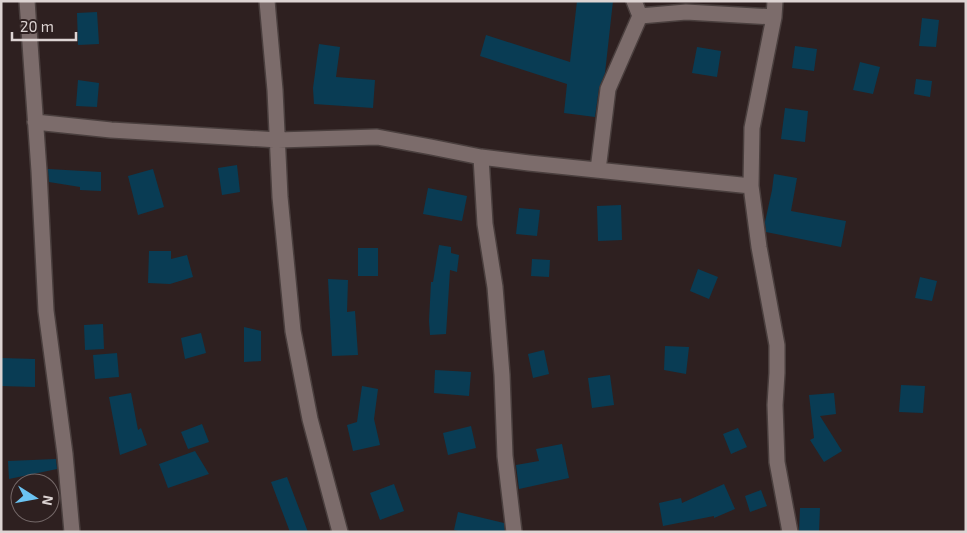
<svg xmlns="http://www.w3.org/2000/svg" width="967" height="533" font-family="'Exo 2',sans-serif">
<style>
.building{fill:#093c54}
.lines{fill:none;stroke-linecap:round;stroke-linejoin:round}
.street-casing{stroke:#4a3f3e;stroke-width:18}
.street{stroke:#7c6c6b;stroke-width:15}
</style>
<rect width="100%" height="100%" fill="#2e2020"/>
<path class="building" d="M577,1h36l-8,72 -6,15 -4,29 -31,-4 3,-29 -87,-28 6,-21 84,27z
M97,12l2,32 -21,1 -1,-32z
M922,18l17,2 -3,27 -17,-1z
M319,44l21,3 -4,30 39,3 -2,28 -59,-4 -1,-16z
M795,46l22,3 -3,22 -22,-3z
M697,47l24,4 -4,26 -25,-4z
M860,62l20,5 -7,27 -20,-4z
M916,79l16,2 -2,16 -16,-3z
M78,80l21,3 -2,24 -21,-1z
M785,108l23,3 -3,31 -24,-3z
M237,165l3,27 -18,3 -4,-27z
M48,169l53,3v19l-21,-1v-3l-31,-5z
M153,169l11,38 -26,8 -10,-39z
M774,174l23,4 -6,33 55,10 -5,26 -75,-15 -1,-10 7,-32z
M428,188l39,8 -5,25 -39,-7z
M621,205l1,35 -24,1 -1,-35z
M519,208l21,2 -3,26 -21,-2z
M439,245l12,2v6l8,2 -2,17 -7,-2 -4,64 -16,1 -1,-14 2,-39h2z
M358,248h20v28h-20z
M149,251h22v8l16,-4 6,22 -23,7 -22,-1z
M532,259l18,1 -1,17 -18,-1z
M698,269l20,8 -9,22 -19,-8z
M920,277l17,4 -5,20 -17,-3z
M328,279l20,1 -1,32 8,-1 3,44 -26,1z
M103,324l1,25 -19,1 -1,-25z
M244,327l17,4v30l-17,1z
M201,333l5,20 -21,6 -4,-21z
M665,346l24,1 -3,27 -22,-4z
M544,350l5,24 -16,4 -5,-24z
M117,353l2,24 -24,2 -2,-24z
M1,358l34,1v28l-34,-1z
M435,370l36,2 -2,24 -35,-3z
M610,375l4,30 -22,3 -4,-30z
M901,385l24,1 -2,27 -24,-1z
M362,386l16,3 -4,30 6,26 -27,6 -6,-26 10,-3z
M131,393l7,37 3,-2 6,17 -27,10 -11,-58z
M834,393l2,21 -16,2 22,35 -18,11 -14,-22 4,-2 -5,-43z
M202,424l7,18 -21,7 -7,-17z
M471,426l5,22 -28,7 -5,-22z
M738,428l9,19 -16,7 -8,-20z
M562,444l7,34 -50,11 -3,-24 23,-4 -3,-12z
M195,451l14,23 -41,14 -9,-24z
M56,459l1,10 -48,10 -1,-18z
M287,477l21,55h-18l-19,-50z
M394,484l10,27 -24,9 -10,-27z
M724,484l11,25 -21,9v-2l-51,10 -4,-23 22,-5 1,5z
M761,490l6,16 -17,6 -5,-16z
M800,508h20l-1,24h-20z
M458,512l46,11 1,9h-43l-8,-2z"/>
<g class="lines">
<defs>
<path id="street" d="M27,1l12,170 7,140 19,143 7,78
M267,1l8,89 5,107 13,134 17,88 30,113
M634,1l6,15 46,-4 88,5
M775,1l-1,16 -22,111 -1,58 8,61 18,98v28l-2,32 2,57 13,70
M35,122l76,8 167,10 99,-3 54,10 50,10 48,6 222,23
M481,157l4,67 10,63 7,88 3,81 9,76
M598,170l10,-81 32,-73"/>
</defs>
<use href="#street" class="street-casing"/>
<use href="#street" class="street"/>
</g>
<rect width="967" height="533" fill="none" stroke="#ddd4d3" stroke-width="5"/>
<g transform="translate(35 498) rotate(101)"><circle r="24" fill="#2e2020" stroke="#746868"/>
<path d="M0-4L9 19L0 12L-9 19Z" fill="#6bc3f2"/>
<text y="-8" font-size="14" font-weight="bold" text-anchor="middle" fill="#ddd4d3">N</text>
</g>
<path d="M12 32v8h64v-8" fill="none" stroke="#ddd4d3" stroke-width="2.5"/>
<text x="20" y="32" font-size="15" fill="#ddd4d3" stroke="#2e2020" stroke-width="4" paint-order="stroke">20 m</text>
</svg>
